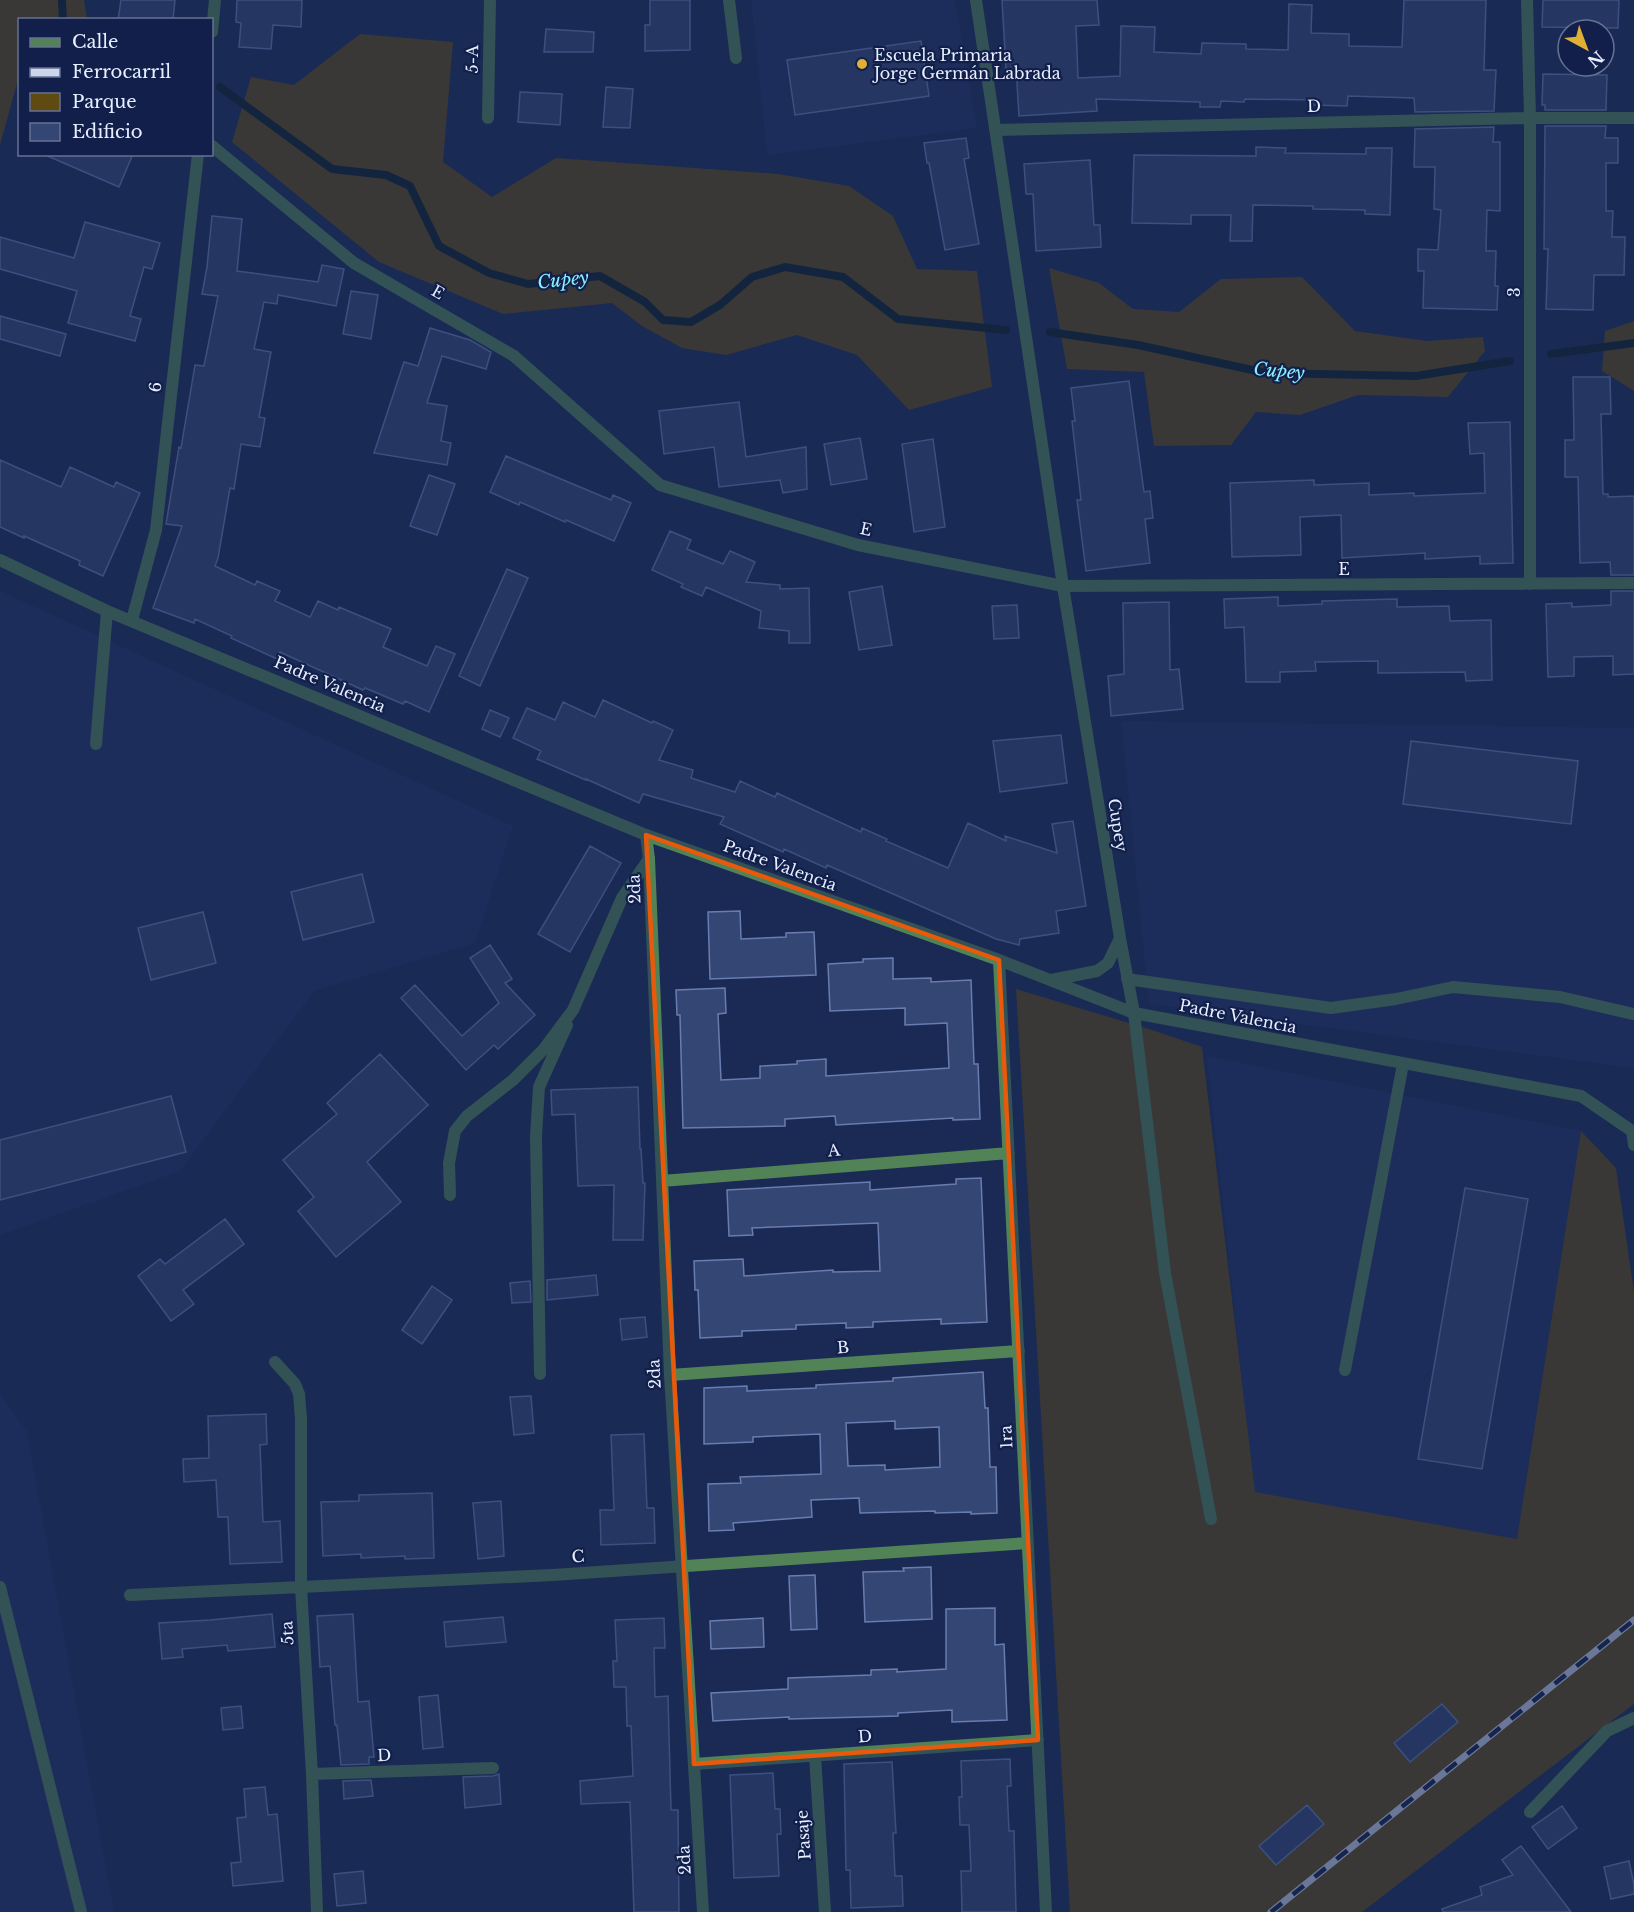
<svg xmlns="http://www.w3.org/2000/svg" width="1634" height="1912" font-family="'Libre Baskerville',serif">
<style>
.built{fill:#203265}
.green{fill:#5f4a12}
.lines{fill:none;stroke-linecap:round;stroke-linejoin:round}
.stream{stroke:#0c2023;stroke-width:8}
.building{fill:#344674;stroke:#687daf;stroke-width:1.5;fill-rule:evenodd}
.service{stroke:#528357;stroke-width:12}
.minor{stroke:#528357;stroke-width:12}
.tertiary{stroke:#528357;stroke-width:12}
.rail-casing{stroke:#cdd6ea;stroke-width:7}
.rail{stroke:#111f4a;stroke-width:4.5;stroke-dasharray:14;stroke-linecap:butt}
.marked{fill:none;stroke:#e8590c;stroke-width:4.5;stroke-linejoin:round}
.poi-dot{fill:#dfb034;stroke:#111f4a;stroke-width:2}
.labels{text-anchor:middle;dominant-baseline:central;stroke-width:4.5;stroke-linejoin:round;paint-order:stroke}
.poi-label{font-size:16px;fill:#e6eeff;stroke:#111f4a;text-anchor:start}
.street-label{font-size:16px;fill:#e6eeff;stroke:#111f4a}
.water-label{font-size:18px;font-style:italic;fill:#8bf1ff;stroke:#111f4a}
</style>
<rect width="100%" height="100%" fill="#1a2a55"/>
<path class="built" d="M751,0h204l22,128 -210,27z
M0,591l513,235 -38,117 -161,48 -134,180 -180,64z
M1121,721l513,7v340l-485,-64z
M1207,1056l374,75 -64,408 -263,-47z
M0,1394l27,38 87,480h-114z"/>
<path class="green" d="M0,0h84l3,19 -67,1 -1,56 -19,69z
M360,34l93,8 -10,120 49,35 64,-39 222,16 71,12 44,30 24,53 60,2 15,116 -83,23 -52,-55 -60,-20 -71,20 -44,-7 -40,-22 -30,-23 -109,11 -124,-52 -147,-120 19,-65 43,8z
M1049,268l50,15 34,26 46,3 42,-33 81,-2 53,54 72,10 56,-4 2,14 -37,46 -90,-2 -58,20 -44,-3 -25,33 -77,1 -10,-74 -77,-3z
M1634,321v70l-32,-20 3,-40z
M1016,989l136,41 50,17 53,445 262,47 64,-408 35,37 18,124v412l-272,208h-292z"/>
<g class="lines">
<path class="stream" d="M62,0l1,20
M220,87l112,82 54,6 24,11 29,60 50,27 39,11 72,-8 45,26 18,18 28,2 29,-17 32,-28 33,-10 58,10 55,42 108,11
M1050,332l88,13 128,28 150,3 94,-15
M1551,354l83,-11"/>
</g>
<path class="building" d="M121,0h54l-2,20h-55z
M237,0h65l-1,27 -28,-2 -2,24 -32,-2 2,-24 -5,-1z
M650,0h40v50l-45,1v-26h5z
M1002,0h95l2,25 -23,1 2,52 42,-2 1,-50 34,1 -1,25 47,2 1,-11 44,1v5l42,1 1,-46 23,1 -1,28 38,1v12l53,1 2,-47h82l-2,70h12l-2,41 -79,1 -1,-14 -66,-2 -1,10 -34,-1v-5l-68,-1 -1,3 -23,-1 -1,6h-20v-5l-104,-3 1,12 -78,5 -3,-48 -10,1z
M1543,0h76l-1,28 -76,-1z
M546,29l48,3 -1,20h-49z
M921,41l8,55 -134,19 -8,-55z
M1543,74l64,1 -1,35h-61v-5h-3z
M606,87l27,2 -3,39 -27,-1z
M520,92l42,2 -2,31 -42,-3z
M1545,126h61l-1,12h13v25h-12v48h7l-1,26h13l-1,38h-30l-1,35 -47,-1 2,-60h-4z
M1494,127l-1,15h7v69l-13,-1 -1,41h10l-1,35h3l-1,24 -74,-2 1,-37h-6v-22l20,1 3,-40 -7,-1 1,-42h-21l1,-38z
M966,138l3,20 -5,1 15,85 -34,6 -16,-87h-2l-3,-20z
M1256,147l30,1 -1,5 81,1v-6h26l-2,67 -25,-1v-4l-52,-1v-3l-60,-1 -1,36h-22l1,-26h-40v9l-59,-1 2,-68 122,1z
M43,154h90l-14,33z
M1090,160l4,65h6l1,22 -65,4 -3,-57h-7l-2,-30z
M212,216l30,3 -5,52 81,11 4,-17 22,4 -8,37 -58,-11 -1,9 -13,-2 -10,47 17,3 -12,65 6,1 -5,29 -19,-3 -7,45 -4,-1 -12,70 -3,8 40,19 2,-4 23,10 -5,10 35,16 8,-16 20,9 1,-3 52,22 -8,18 44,19 9,-20 19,8 -26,58 -24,-11 -2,3 -38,-16 -2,2 -83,-38 -3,7 -46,-21 1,-2 -37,-17 -1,4 -41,-15 29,-82 -16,-2 13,-77 2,1 14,-83 9,1 14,-70 -16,-2 5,-27z
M85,222l75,21 -8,26 -8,-2 -14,49 11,3 -6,22 -67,-18 9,-32 -77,-22v-32l74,21z
M351,291l27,4 -7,44 -28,-5z
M0,316l66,18 -6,22 -60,-17z
M430,328l40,12 21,12 -5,17 -44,-13 -15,47 20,3 -6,35 10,2 -4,22 -73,-12 30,-91 14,4z
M1573,377h37l1,37h-10l2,80h5v3l26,-1v79h-23l-1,-13 -30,1 -2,-86h-13v-37h9z
M1129,381l15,111 6,-1 3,27 -8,1 5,44 -64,8 -9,-71h4l-9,-79h3l-4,-33z
M739,402l7,55 60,-10 1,42 -24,4 -3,-13 -61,7 -5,-40 -50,7 -5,-43z
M1510,422l3,141 -33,1v-8l-55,3v-6l-83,5 -1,-43 -41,2 1,38 -69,2 -2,-74 84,-3v5l55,-2v12l45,-2v3l71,-3 -1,-40 -14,1 -2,-31z
M860,438l7,41 -36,6 -7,-41z
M933,439l12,88 -31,5 -12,-88z
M506,456l105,44 2,-5 18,8 -17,38 -48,-21 -1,2 -45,-20 -1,3 -29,-13z
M0,460l61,27 9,-20 44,20 2,-5 24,11 -37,83 -24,-11 1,-4 -56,-25v2l-24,-11z
M429,475l26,9 -18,51 -27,-9z
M670,531l21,9 -4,9 36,15 7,-13 25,11 -9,20 34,3v4l29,-1 1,55h-21v-12l-30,-3 2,-17 -55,-24 -4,9 -21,-9 2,-3 -31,-14z
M507,569l21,9 -48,108 -21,-10z
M882,586l10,59 -33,5 -10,-58z
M1611,591h23v83l-21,1v-19l-39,1v19l-26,1 -2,-73 26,-1v4l39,-2z
M1278,597v9l44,-2v-3l75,-2v8l52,-1 1,15 41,-1 1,60 -26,1 -1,-9 -87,1v-12l-63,1 1,9 -36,1v10h-34l-2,-55 -19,1 -1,-29z
M1169,602l1,68 9,-1 4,40 -72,7 -3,-40 16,-2 -1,-71z
M1017,605l2,33 -25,1 -2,-33z
M603,700l49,23 1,-2 20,9 -14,30 34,10 -2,8 44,14 5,-11 35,16 2,-4 84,39 1,-4 25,11 -1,2 62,27 20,-45 38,18 -1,-5 52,17 -5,-29 21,-3 13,85 -30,5 3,22 -39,6 -1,6 -23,-6 -169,-74 -1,3 -42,-19 -1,3 -63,-28 4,-7 -81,-23 -4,9 -53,-24v1l-49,-21 4,-8 -28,-13 14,-30 28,12 8,-18 32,15z
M490,710l19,8 -9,19 -18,-8z
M1061,735l6,48 -67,9 -7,-51z
M1411,741l167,20 -7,63 -168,-20z
M590,846l31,17 -51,89 -32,-18z
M362,874l12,48 -71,18 -12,-48z
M740,911l1,28 45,-2v-4l28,-1 2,43 -106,4 -2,-67z
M203,912l13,51 -65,17 -13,-52z
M490,945l22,34 -7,4 30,32 -37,34 -4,-4 -28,25 -65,-72 14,-13 47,51 37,-33 -29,-45z
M893,958v21l38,-1v4l40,-2 3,84h4l2,55 -27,1v-2l-117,7 -1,-9 -50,3v7l-102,2 -3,-113h-3l-1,-25 49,-2 1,25 -8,1 3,66 39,-2v-12l37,-2v-3l29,-2v17l123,-8 -2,-45 -42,2v-17l-75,3 -2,-47 35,-2v-3z
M380,1054l48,51 -61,57 34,40 -65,55 -38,-46 16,-14 -31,-37 54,-46 -10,-11z
M638,1087l2,62h1l2,34h2l-2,57h-30l1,-55 -36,1 -3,-72 -23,1 -1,-25z
M171,1096l15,56 -186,48v-60z
M981,1178l6,144 -46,2v-5l-68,3v5l-27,1v-5l-50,2v4l-54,2v5l-42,2 -2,-48h-3l-1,-29 49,-2 1,17 89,-6v2l47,-1 -2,-48 -126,5 1,7 -24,1 -2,-46 143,-8v8l86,-6v-5z
M1465,1188l63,11 -46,270 -64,-10z
M225,1219l19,25 -61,46 11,14 -23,17 -33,-45 22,-17 5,5z
M596,1275l2,20 -51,5v-20z
M530,1281l1,21 -19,1 -2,-20z
M432,1286l20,14 -30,44 -20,-14z
M645,1317l2,20 -25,3 -2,-21z
M983,1372l2,36h3l2,59h6l1,46 -26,1v-2l-36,1v-2l-75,2 -1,-15 -48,2 1,17 -79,6 1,7 -25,1 -1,-47 33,-1 -1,-6 81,-3 -1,-40 -67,3v5l-49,2v-56l43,-2v5l69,-3v-3l77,-4v-3zM895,1421v8l44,-2 1,40 -55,3v-5l-37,1 -2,-43z
M531,1396l3,37 -20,2 -4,-38z
M266,1414l1,30 -7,1 3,77 17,-1 2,41 -52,2 -2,-47h-10l-2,-37 -32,2 -1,-23 26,-1 -1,-42z
M644,1434l3,74h7l1,35 -54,2 -1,-35h14l-3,-75z
M432,1493l2,65 -29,1v-3l-44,2v-4l-38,2 -2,-54 38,-1v-6z
M501,1501l3,55 -26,3 -5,-56z
M931,1567l1,52 -67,3 -2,-50 41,-1 -1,-3z
M815,1575l2,54 -26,1 -2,-54z
M995,1608v37l9,-1 3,76 -55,2v-12l-54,3v3l-109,3v-2l-76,4 -2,-28 77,-4v-11l83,-3v-5l26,-1v3l49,-3v-60z
M272,1614l3,33 -47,4 -1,-6 -45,4 1,8 -21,2 -3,-36 51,-3z
M353,1614l5,88 11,-1 5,56h-5v7l-28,1 -4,-40h-2l-5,-59 -10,1 -3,-51z
M503,1617l3,25 -60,5 -2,-25z
M664,1618l1,30h-11l1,49 13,-1 3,114h7l1,102h-45l-4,-110 -49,2 -1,-23 53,-5 -2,-50h-4l-1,-39h-12l-1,-26h4l-2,-41z
M763,1618l1,29 -53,2 -1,-28z
M438,1695l5,52 -20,2 -4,-52z
M1442,1704l16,18 -48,40 -16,-19z
M241,1706l2,22 -20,2 -2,-22z
M1010,1759l1,27h-4l2,45h5l2,81h-54l-1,-41h10l-2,-46h-9l-1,-28h3l-1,-36z
M892,1762l4,71h-3l2,43h7l1,30 -52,2 -1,-38h-4l-2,-106z
M773,1773l2,36h5l1,25h-4l2,42 -45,2 -4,-103z
M499,1774l2,30 -36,4 -2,-31 30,-1z
M371,1780l2,16 -29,3 -1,-18z
M265,1787l3,28 9,-1 6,67 -50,5 -2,-23 10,-1 -4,-44 9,-1 -2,-28z
M1307,1805l17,19 -48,41 -17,-19z
M1562,1806l15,22 -29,21 -16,-22z
M1521,1846l50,66h-128l-1,-3 40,-14 -2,-8 33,-12 -11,-15z
M1629,1861l5,24v9l-23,5 -7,-32z
M363,1871l3,32 -29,3 -3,-32z"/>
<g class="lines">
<path class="service" d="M729,0l7,58
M212,146l142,117 160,93
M96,744l11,-133
M1127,979l204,29 65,-9 57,-12 107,10 73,17
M1134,1013l31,260 46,246
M450,1195l-1,-32 6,-32 12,-15 46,-36 30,-30 30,-40 49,-112 27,-39
M1345,1370l58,-306
M540,1374l-4,-238 3,-49 28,-62
M0,1587l81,325
M1530,1812l77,-81 27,-13"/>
<path class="minor" d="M1527,0l3,118v466
M212,32l3,-32
M488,118l2,-118
M996,130l534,-12h104
M514,356l146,129 198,60 205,41 571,-3
M132,620l24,-90 42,-376
M646,835l3,24 21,516 33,537
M999,960l47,952
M662,1181l347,-28
M275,1362l20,22 4,10 2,25v168l11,187 5,138
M670,1375l349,-24
M130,1595l423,-20 475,-32
M815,1756l10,156
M694,1764l344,-24
M312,1774l181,-6"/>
<path class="tertiary" d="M976,0l87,586 57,352 14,75
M0,560l107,51 539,224 353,125 135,53 447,83 51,35 2,14
M1051,980l46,-9 11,-8 12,-25"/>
<defs>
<path id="rail" d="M1271,1912l363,-292"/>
</defs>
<use href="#rail" class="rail-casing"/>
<use href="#rail" class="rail"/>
</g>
<path d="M0 0H1634V1912H0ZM646,835l353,125 39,780 -344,24z" fill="#1a2a55" fill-opacity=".55" fill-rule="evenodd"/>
<path class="marked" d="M646,835l353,125 39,780 -344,24z"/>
<circle class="poi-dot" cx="862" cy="64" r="6"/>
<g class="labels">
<g class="poi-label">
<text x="874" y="55">Escuela Primaria<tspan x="874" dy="18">Jorge Germán Labrada</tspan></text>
</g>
<g class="street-label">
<text transform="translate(472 59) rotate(-89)">5-A</text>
<text transform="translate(1314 106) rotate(-1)">D</text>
<text transform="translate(438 292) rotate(30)">E</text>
<text transform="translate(1514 292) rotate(-90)">3</text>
<text transform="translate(155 387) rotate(-84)">6</text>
<text transform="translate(866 529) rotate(13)">E</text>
<text x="1344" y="569">E</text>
<text transform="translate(330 684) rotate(23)">Padre Valencia</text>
<text transform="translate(1118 825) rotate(81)">Cupey</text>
<text transform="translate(780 865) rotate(20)">Padre Valencia</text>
<text transform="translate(634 889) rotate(-92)">2da</text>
<text transform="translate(1238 1016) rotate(11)">Padre Valencia</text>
<text transform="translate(834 1150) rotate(-5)">A</text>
<text transform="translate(843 1347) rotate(-4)">B</text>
<text transform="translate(654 1374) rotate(-93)">2da</text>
<text transform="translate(1006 1437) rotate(-93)">1ra</text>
<text transform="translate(578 1556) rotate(-4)">C</text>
<text transform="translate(287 1633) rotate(-93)">5ta</text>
<text transform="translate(865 1736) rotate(-4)">D</text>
<text transform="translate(384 1755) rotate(-2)">D</text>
<text transform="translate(803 1835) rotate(-94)">Pasaje</text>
<text transform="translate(684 1860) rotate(-93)">2da</text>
</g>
<g class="water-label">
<text transform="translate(563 280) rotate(-6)">Cupey</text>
<text transform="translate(1279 371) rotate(5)">Cupey</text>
</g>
</g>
<rect x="18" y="18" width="195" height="138" fill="#111f4a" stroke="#667292" stroke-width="1.5"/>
<rect x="30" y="38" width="30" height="9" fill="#528357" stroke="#667292" stroke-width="1.5"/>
<text x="72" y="48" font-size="18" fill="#e6eeff">Calle</text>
<rect x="30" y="68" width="30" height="9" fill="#cdd6ea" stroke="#667292" stroke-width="1.5"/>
<text x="72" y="78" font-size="18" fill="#e6eeff">Ferrocarril</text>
<rect x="30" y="93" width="30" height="18" fill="#5f4a12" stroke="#667292" stroke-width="1.5"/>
<text x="72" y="108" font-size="18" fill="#e6eeff">Parque</text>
<rect x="30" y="123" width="30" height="18" fill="#344674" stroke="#667292" stroke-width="1.5"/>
<text x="72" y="138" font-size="18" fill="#e6eeff">Edificio</text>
<g transform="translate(1586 48) rotate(139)"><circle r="28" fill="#111f4a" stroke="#667292" stroke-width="1.5"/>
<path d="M0-4.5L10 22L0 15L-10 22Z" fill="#dfb034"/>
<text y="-9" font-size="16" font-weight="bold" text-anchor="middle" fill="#e6eeff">N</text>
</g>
</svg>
